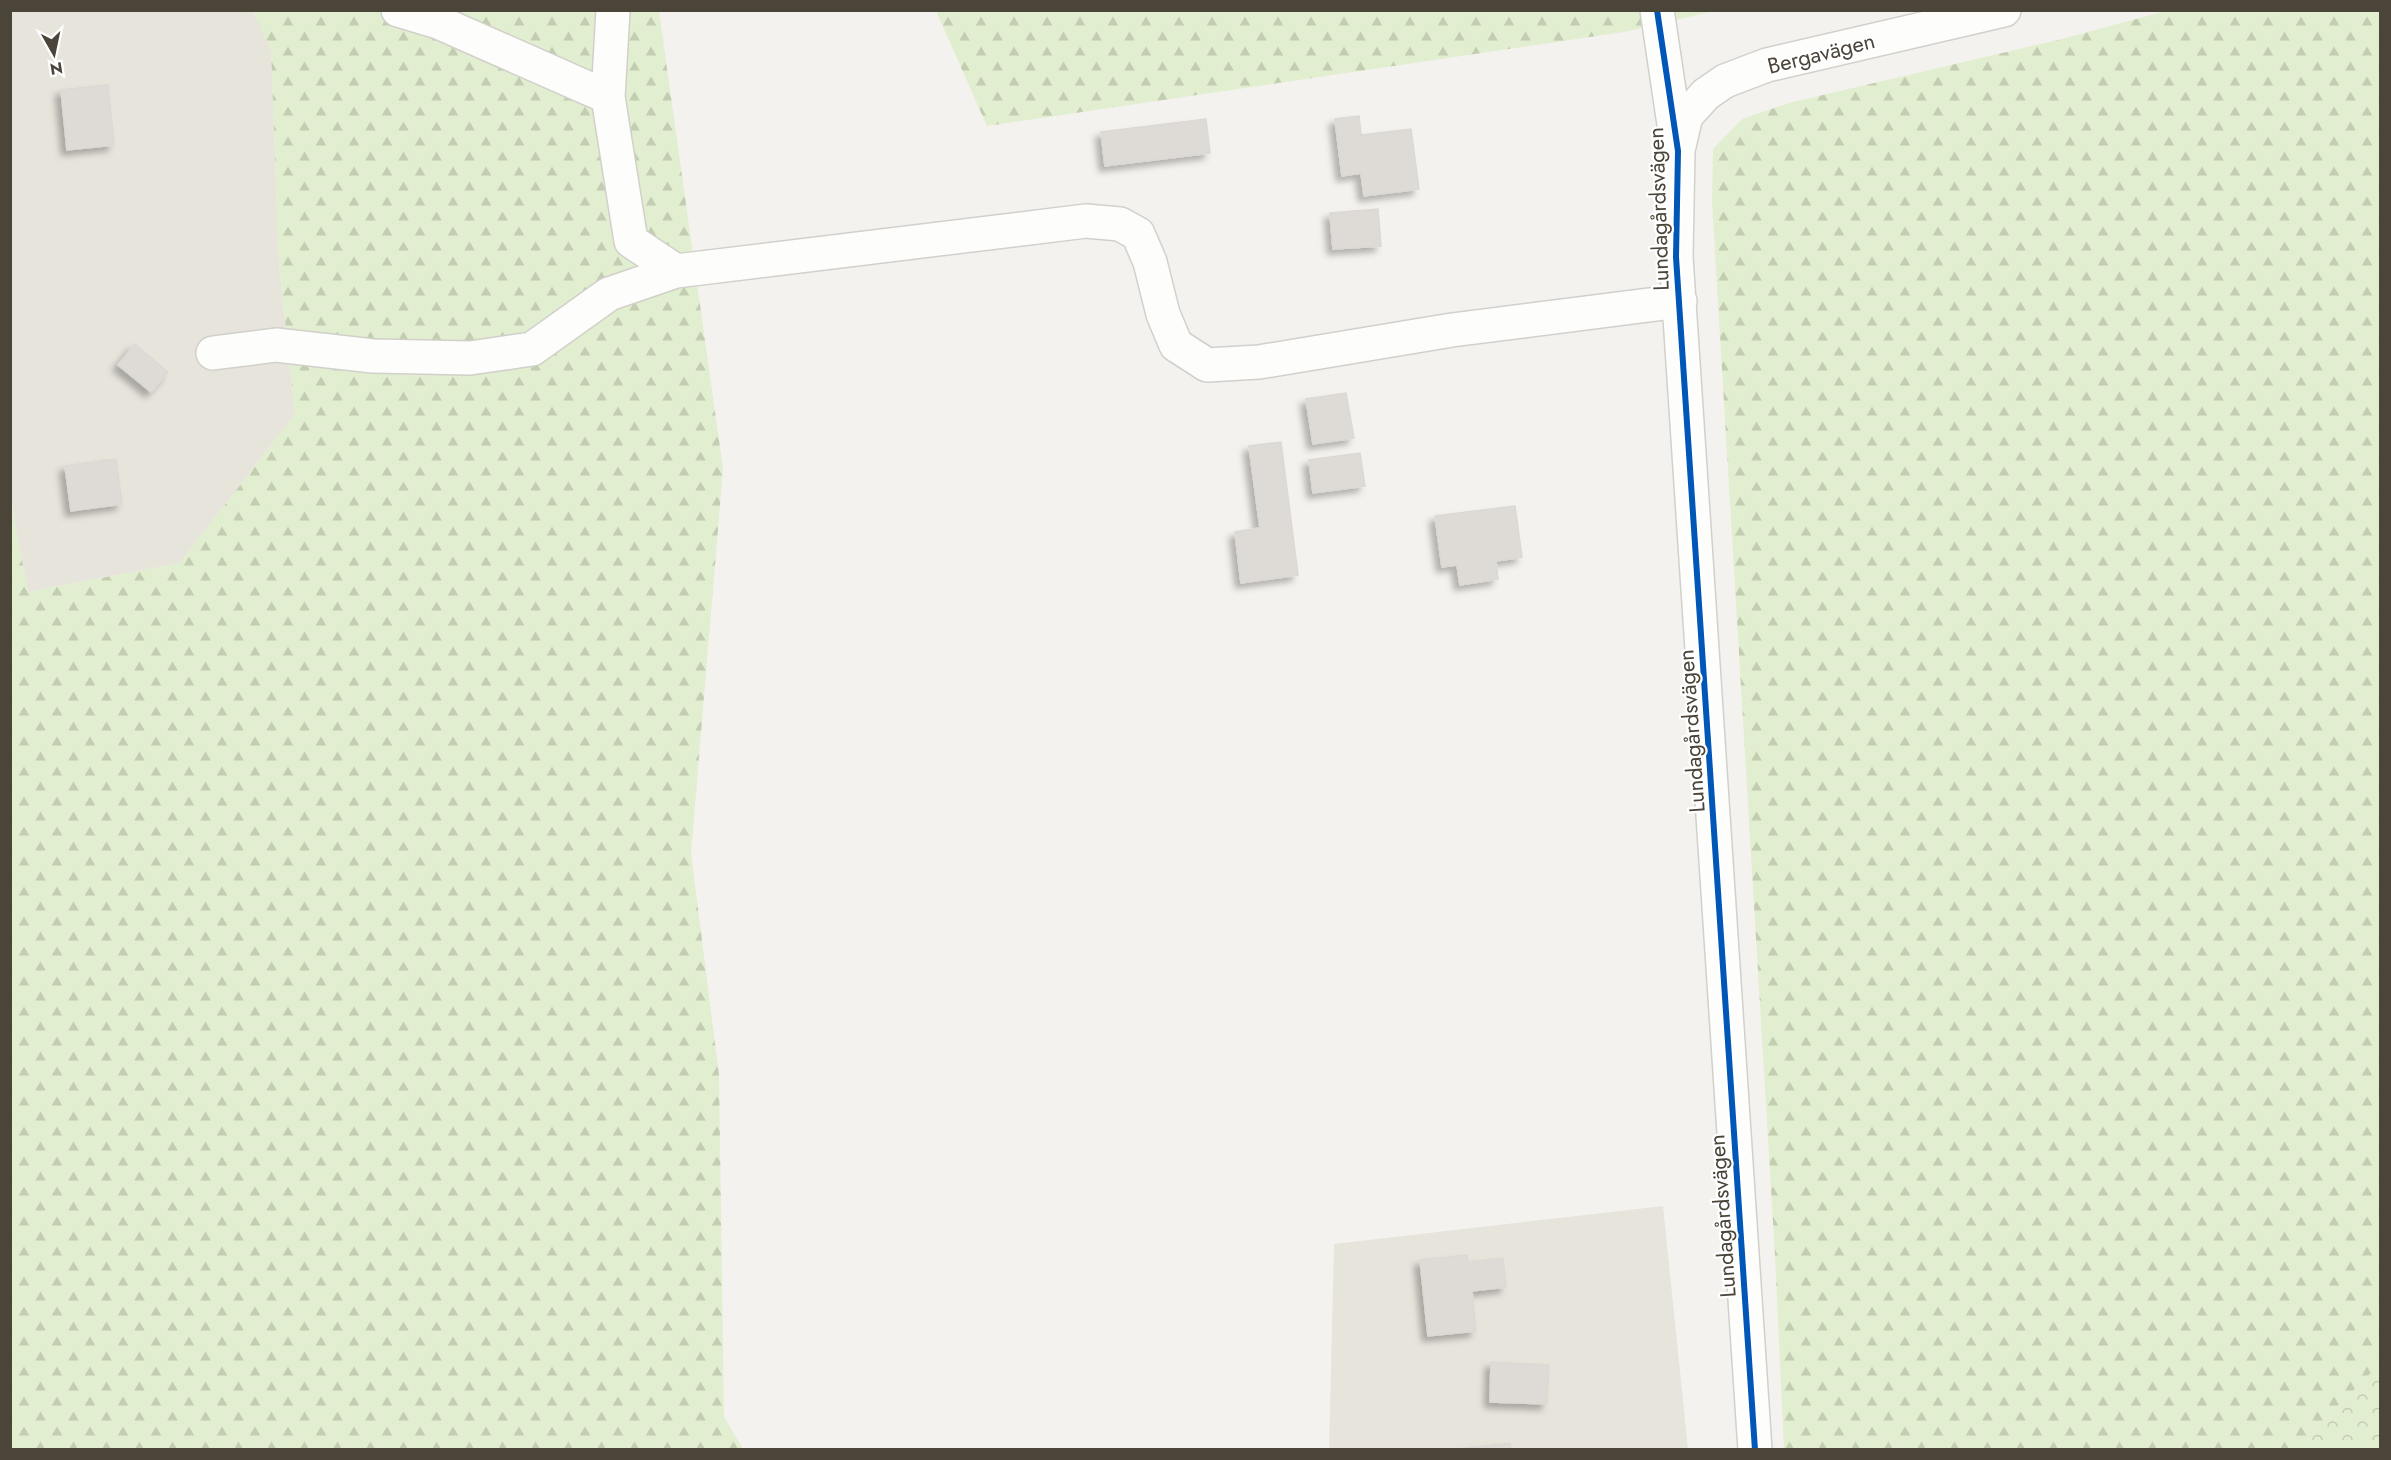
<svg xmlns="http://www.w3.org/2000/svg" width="2391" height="1460" font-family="Jost,sans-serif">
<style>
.residential{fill:#e7e4dc}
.forest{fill:url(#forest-firs)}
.park{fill:url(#park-crowns)}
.building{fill:#dedbd6;stroke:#dcd9d4;stroke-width:1.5;filter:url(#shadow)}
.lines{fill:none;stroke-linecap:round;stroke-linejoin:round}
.minor-casing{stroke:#d2d0cb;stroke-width:36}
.minor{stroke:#fdfdfc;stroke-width:33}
.cycleway-casing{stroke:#fff;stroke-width:10}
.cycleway{stroke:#0057b8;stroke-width:6}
.labels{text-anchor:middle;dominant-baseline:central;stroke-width:4.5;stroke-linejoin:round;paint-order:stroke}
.street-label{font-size:22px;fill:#4b4439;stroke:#fff}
</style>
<defs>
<pattern id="forest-firs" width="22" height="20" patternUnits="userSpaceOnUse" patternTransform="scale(1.5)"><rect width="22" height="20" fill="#e1eecf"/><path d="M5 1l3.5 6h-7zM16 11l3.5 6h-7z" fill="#c3cdb2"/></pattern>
<pattern id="park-crowns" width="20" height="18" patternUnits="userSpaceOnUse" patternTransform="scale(1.5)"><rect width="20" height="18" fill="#e1eecf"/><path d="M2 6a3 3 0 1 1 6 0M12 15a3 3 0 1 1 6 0" fill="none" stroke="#c3cdb2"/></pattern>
<filter id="shadow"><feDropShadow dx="-5.5" dy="5.5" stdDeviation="3" flood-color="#0004"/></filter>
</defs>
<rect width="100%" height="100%" fill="#f4f2ee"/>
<path class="residential" d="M14,10l239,1 18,39 8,213 16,151 -115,149 -152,29 -18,-95v-479z
M1663,1206l25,243 -359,1 5,-206z"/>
<path class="forest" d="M253,11h406l64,458 -32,384 28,222 5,342 19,32h-732l-1,-952 18,95 152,-29 115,-149 -16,-151 -8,-213z
M936,11h778l-90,21 -637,94z
M2166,11h214v1353l-65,65 -8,20h-523l-9,-193 -63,-1054 1,-53 29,-30 47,-16 269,-63z"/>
<path class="park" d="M2380,1364v85h-73l8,-20z"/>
<path class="building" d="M108,85l6,60 -47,5 -6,-60z
M1359,116l2,19 50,-6 8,60 -55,7 -3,-23 -19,3 -7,-57z
M1206,119l4,34 -105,13 -4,-34z
M1378,209l3,37 -48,3 -3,-36z
M135,344l33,28 -17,20 -33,-27z
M1346,393l8,45 -41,6 -7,-45z
M1281,442l17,133 -57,8 -6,-51 25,-4 -11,-82z
M1360,453l5,33 -52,7 -4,-33z
M116,459l6,45 -51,7 -6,-45z
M1515,506l7,51 -26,4 2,18 -38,6 -3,-20 -15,2 -7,-51z
M1467,1255l1,7 35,-4 3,29 -34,4 4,40 -48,5 -8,-76z
M1491,1362l58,3 -2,39 -57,-2z
M1510,1443l1,7h-60z"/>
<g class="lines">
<defs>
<path id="minor" d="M398,10l40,12 170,75 5,-87
M1657,10l21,141 -2,106 79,1193
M608,97l23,144 45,30
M1679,146l7,-30 20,-22 19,-13 42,-16 237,-55
M213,353l63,-8 97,11 97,2 62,-9 77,-55 67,-23 410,-50 34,3 18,10 12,28 13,52 13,31 31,20 52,-3 193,-32 228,-29"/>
</defs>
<use href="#minor" class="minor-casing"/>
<use href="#minor" class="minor"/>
<defs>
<path id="cycleway" d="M1657,10l21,141 -2,106 79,1193"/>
</defs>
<use href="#cycleway" class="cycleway-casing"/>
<use href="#cycleway" class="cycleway"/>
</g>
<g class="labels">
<g class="street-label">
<text transform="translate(1821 53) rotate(-14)">Bergavägen</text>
<text transform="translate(1658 209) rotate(-92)">Lundagårdsvägen</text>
<text transform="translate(1691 731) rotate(-94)">Lundagårdsvägen</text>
<text transform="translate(1722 1216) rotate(-94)">Lundagårdsvägen</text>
</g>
</g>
<rect width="2391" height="1460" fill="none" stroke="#4b4439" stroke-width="24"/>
<g transform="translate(54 54) rotate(171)" stroke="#ffffff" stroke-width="4.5" paint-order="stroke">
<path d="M0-4.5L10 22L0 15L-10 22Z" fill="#4b4439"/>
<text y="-9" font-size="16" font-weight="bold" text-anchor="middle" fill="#4b4439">N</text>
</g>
</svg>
